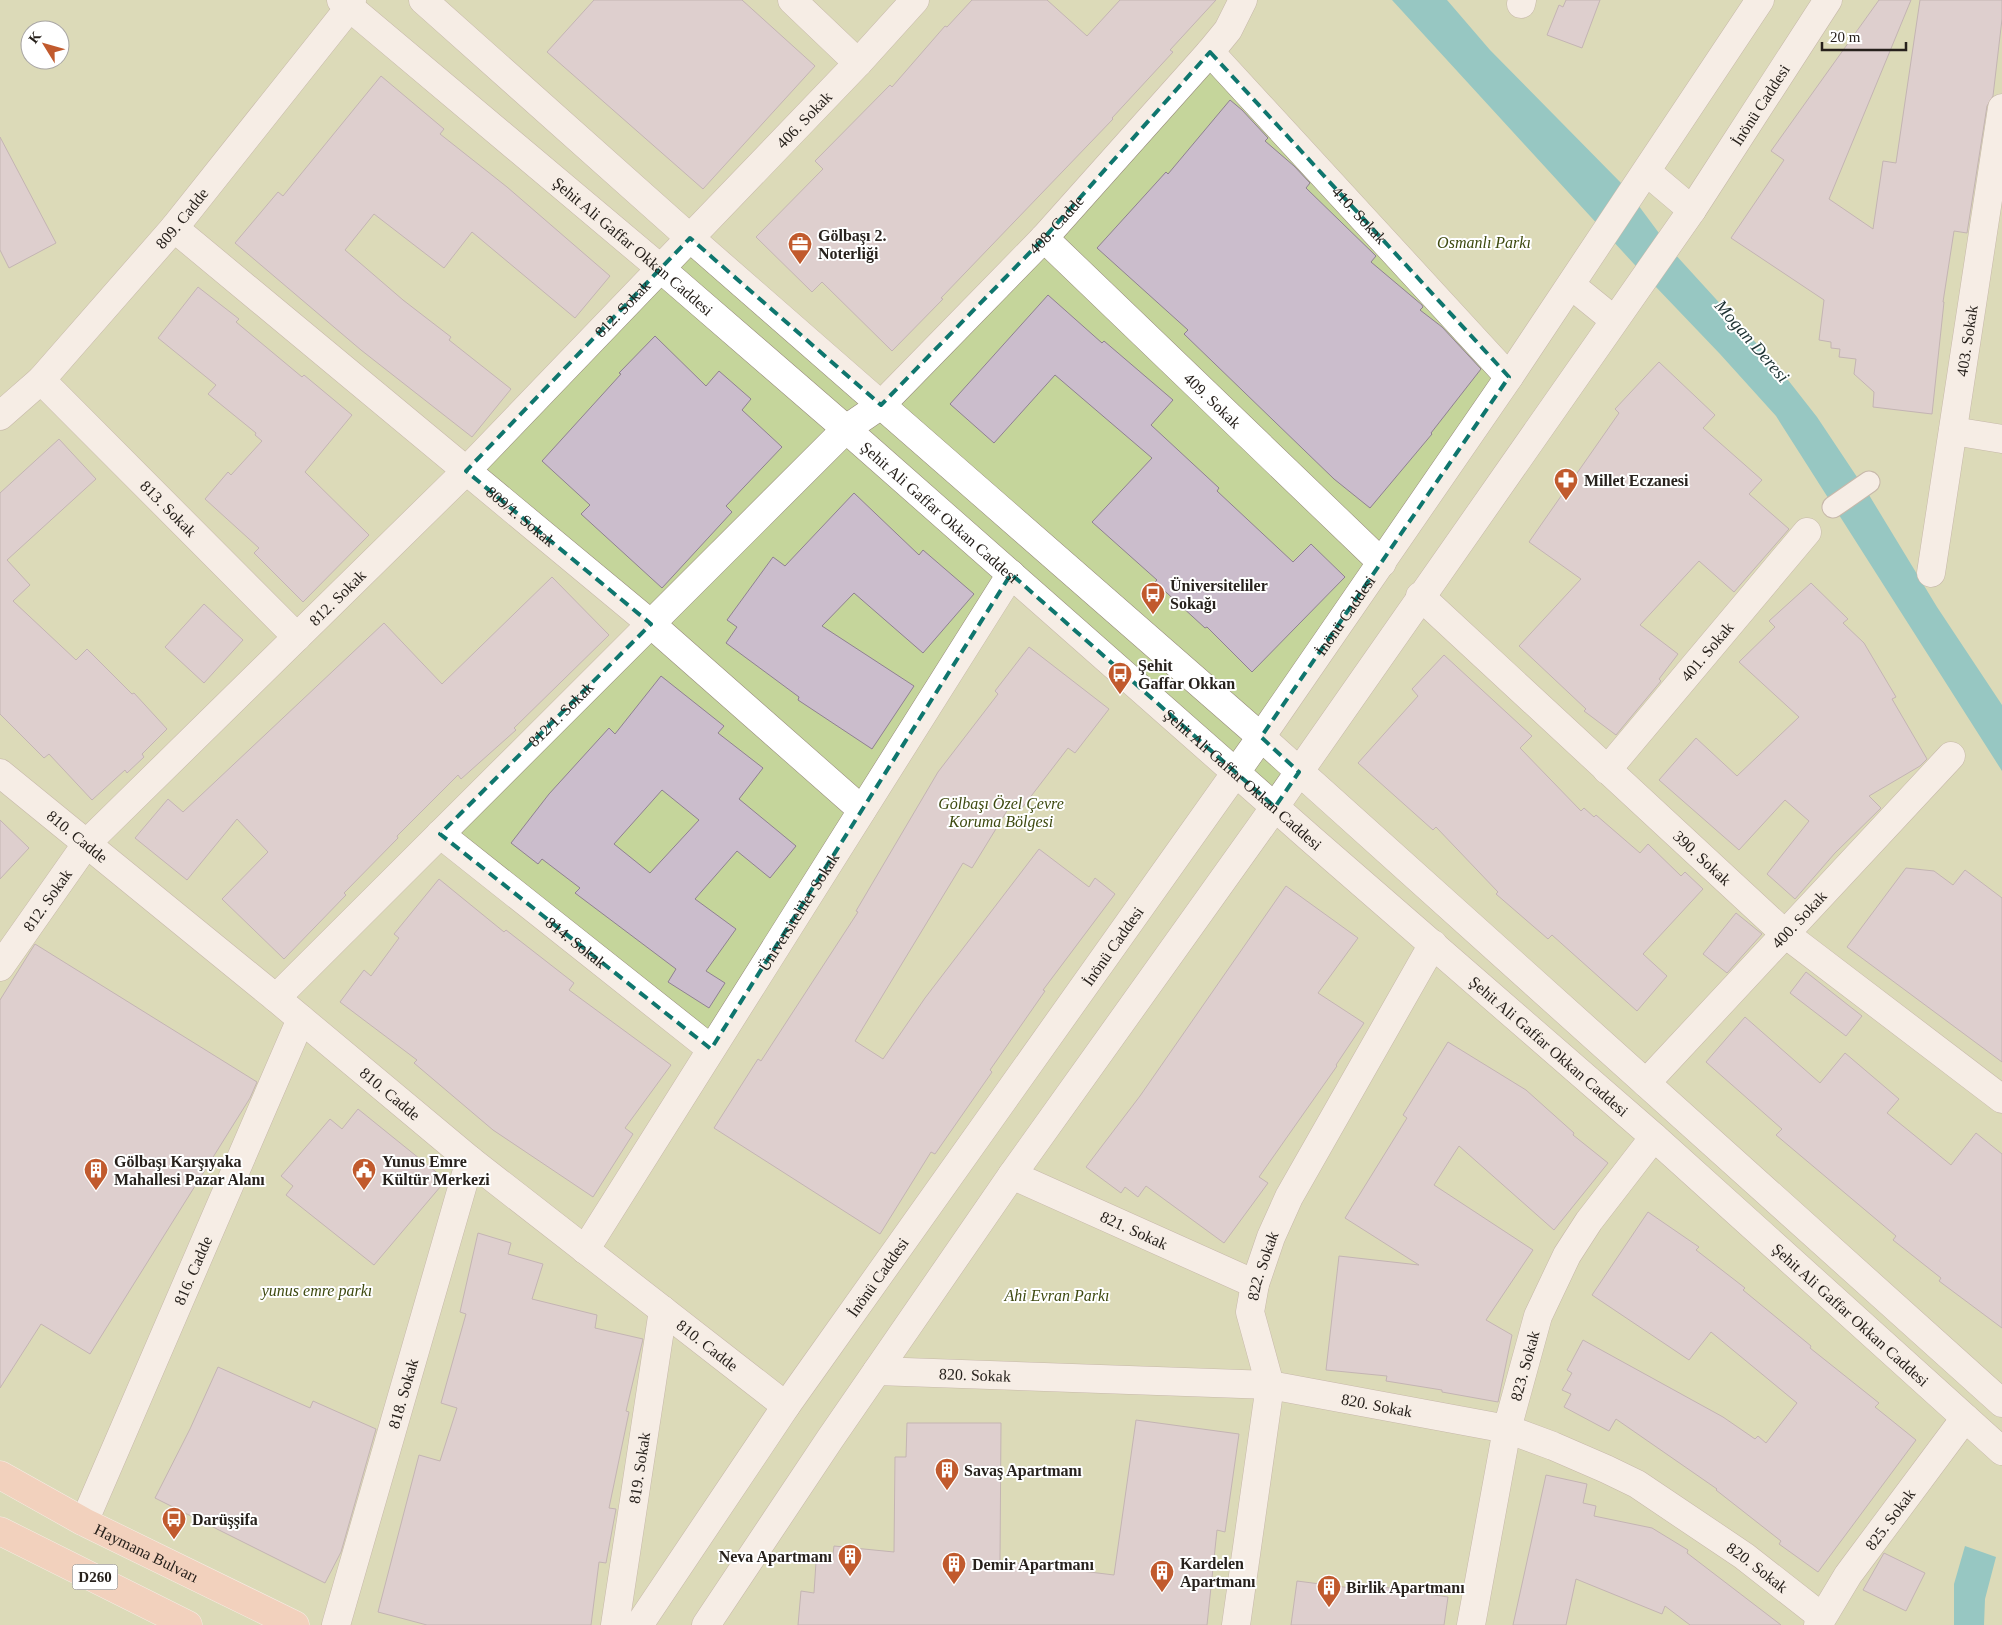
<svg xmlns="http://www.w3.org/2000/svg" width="2002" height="1625" font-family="Georgia,serif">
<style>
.green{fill:#c5d59b;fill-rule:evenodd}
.water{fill:#2daab2}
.building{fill:#cbbdcc;stroke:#8f8190;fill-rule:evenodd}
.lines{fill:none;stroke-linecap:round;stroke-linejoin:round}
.pedestrian-casing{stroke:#978a7c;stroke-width:23}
.minor-casing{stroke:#978a7c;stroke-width:29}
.tertiary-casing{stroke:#978a7c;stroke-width:29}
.trunk-casing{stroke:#fff;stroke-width:29}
.pedestrian{stroke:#fff;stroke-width:21}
.minor{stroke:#fff;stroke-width:28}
.tertiary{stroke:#fff;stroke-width:28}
.trunk{stroke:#f6c0a6;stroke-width:28}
.marked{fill:none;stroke:#0f766e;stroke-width:4;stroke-dasharray:10 6;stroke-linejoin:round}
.labels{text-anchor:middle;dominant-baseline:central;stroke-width:4;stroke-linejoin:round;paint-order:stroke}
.shield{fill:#fff;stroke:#686460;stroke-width:1}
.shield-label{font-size:15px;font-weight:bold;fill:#27211c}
.street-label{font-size:16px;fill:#27211c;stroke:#fff}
.poi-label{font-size:16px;font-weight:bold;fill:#27211c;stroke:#fff;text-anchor:start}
.park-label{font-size:16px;font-style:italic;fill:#3d490f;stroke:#fff}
.water-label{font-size:18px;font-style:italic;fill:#1d3233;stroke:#fff}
</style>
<rect width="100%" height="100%" fill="#eedfd0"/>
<path class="green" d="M0,0h2002v1625h-2002zM30,30h30v30h-30z"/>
<path class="water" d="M1392,0h55l43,50 134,136 49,66 104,114 40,51 52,78 68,112 65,98v66l-226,-355 -56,-62 -86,-90z
M1965,1546l31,11 -11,42 -1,26h-30v-41z"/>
<path class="building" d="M594,0h148l73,66 -112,123 -156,-137z
M972,0h75l40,36 33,-36h96l-46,50 3,2 -61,66 1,1 -172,179 2,1 -51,52 -70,-69 -10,10 -56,-55 67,-68 -8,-8 75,-76 2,2 53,-61 2,1z
M1566,0h34l-18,48 -35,-13 12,-30 4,2z
M1879,0h32l-82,199 44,30 10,-68 13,2 24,-163h82v19l-9,77 -6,10 -20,127 -13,-2 -11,71h1l-12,112 -59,-7 1,-15 -20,-18 2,-15 -17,-2 1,-8 -9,-1v-6l-12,-2 5,-40 -93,-62 53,-78 -13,-9z
M381,76l63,53 -4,5 67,53 103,89 -35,42 -103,-86 -28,36 -70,-54 -29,36 58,50 48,37 -2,3 62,49 -39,48 -111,-87 -126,-107 43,-51 5,4z
M1230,100l12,10 26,28 -3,3 29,25 16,17 -4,5 70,68 -5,6 51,43 1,2 -3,3 22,17 39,42 -50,64 1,1 -62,74 -36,-29 -150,-145 4,-4 -91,-82 69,-76 2,2z
M0,137l56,106 -47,25 -9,-18z
M198,287l41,32 -3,3 66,55 2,-2 48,40 -47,57 64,63 -66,67 -49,-49 5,-5 -54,-49 23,-27 3,3 31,-34 -7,-6 1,-2 -48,-39 8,-9 -58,-47z
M1048,295l54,48 2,-2 69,59 -22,25 68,63 -2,3 76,71 18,-18 34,33 -93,95 -45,-45 -2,1 -50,-46 2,-2 -65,-58 60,-64 -97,-83 -61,68 -44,-39z
M655,336l51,50 13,-15 32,28 -9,11 40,37 -56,59 6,6 -70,76 -81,-74 9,-9 -48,-44 79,-87 -2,-1z
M1659,362l56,53 -12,13 59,52 -13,14 40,35 -55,63 -35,-31 -59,64 38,29 -19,25 2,2 -45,54 -32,-24 2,-2 -67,-63 62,-67 -52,-37 90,-129 -4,-4z
M59,439l37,40 -89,81 23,25 -17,16 63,59 11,-11 45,45 2,-1 33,36 -25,25 2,3 -17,16 -2,-3 -33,30 -43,-46 -5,4 -44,-44v-221z
M854,493l65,62 4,-5 51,44 -51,59 -69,-60 -32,33 92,60 -42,63 -74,-49 1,-3 -73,-54 11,-16 -10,-7 46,-63 12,9z
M552,577l57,58 -95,93 2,2 -55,49 -3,-4 -61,61 1,2 -54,55 2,2 -62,64 -62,-60 46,-47 -31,-33 -50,61 -52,-42 33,-39 15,13 201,-189 58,61z
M1811,583l37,36 -5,4 21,20 32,54 -4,2 35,60 -7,7 -51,30 12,12 -46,45 -40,46 -28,-25 42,-53 -24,-21 -46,50 -80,-70 37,-42 41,38 62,-59 -60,-55 36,-35 -6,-6z
M204,604l39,36 -39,43 -39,-36z
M1029,647l80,62 -34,44 -7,-5 -46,60 -9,-7 -41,67 -9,-5 -108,178 28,18 42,-61 114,-149 50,38 6,-9 20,16 -72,96 2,1 -55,79 2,2 -57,82 -4,-2 -51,82 -166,-106 44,-69 3,2 97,-149 -2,-1 82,-139 60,-78 -3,-3z
M1444,655l88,81 -12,12 61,63 3,-3 10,9 2,-2 44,38 8,-9 33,32 4,-4 18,17 -60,65 24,22 -30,35 -85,-76 -4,4 -52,-45 2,-2 -62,-65 -3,3 -75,-67 60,-67 -6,-7z
M661,676l63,50 -6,7 45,35 -24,31 57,47 -26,32 -33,-27 -42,48 41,30 -30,42 19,12 -16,25 -41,-26 8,-13 -101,-76 5,-5 -38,-29 -4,5 -27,-21 38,-49 60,-66 6,6zM662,790l37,30 -49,53 -36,-29z
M0,820l29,28 -29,31z
M1906,868l28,3 19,14 12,-15 37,28v164l-155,-115z
M439,879l65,53 2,-2 68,53 -5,7 102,75 -46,63 8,6 -40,63 -100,-67 -79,-67 3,-3 -77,-58 24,-32 7,6 28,-38 -5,-4z
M1286,886l72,52 -40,55 46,30 -28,42 1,1 -78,111 9,6 -44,60 -78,-57 -8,11 -13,-10 -4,6 -35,-26 54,-71z
M1736,913l26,21 -35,39 -24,-19z
M35,944l222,138 -7,16 -160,256 -49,-30 -41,64v-388z
M1806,972l56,44 -16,20 -56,-43z
M1745,1017l75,66 25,-30 54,46 -12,14 64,52 25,-32 26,21v174l-63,-47 2,-3 -48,-38 3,-4 -120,-101 6,-6 -76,-67z
M1448,1042l78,48 48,43 -1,2 35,28 -54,67 -95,-84 -25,39 99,65 -47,70 26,15 -14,67 -56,-10v-2l-56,-9 1,-5 -61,-6 13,-114 80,9 -74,-47 62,-100 -4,-3z
M358,1109l88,71 -72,85 -88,-70 7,-9 -12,-10 49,-57 12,10z
M1648,1212l51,35 -3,3 49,38 -2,2 68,56 -1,2 69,55 -4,4 41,33 -98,132 -39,-28 2,-3 -65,-51 1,-1 -101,-70 -7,12 -45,-24 7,-13 -9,-4 10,-17 -5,-3 16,-30 140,77 32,22 3,-3 8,7 31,-40 -86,-71 -22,28 -97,-65z
M478,1233l33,10 -3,11 35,10 -11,35 65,16 -2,13 48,11 -17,72 3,1 -20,96 7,1 -10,54 -7,-1 -8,63h-164l-49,-13 41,-157 21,6 17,-53 -16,-5 25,-89 -6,-2z
M218,1367l92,41 3,-7 63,28 -35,123 -16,31 -170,-85 35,-69z
M1136,1420l103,14 -14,98 -8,-2 -10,95h-409l3,-34 13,2 2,-31 16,1 2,-17 60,6 1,-95h11l1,-34h94l-1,138 114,14z
M1546,1475l41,9 -4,19 13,3 -2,10 58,12 36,22 -1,3 94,72h-91l-25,-19 -3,8 -86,-35 -10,46h-53z
M1884,1553l41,20 -19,38 -43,-21z
M1297,1581l85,11 1,-5 65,10 -4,28h-153z"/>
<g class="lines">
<defs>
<path id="pedestrian" d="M1833,507l36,-25"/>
<g id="minor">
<path d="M792,0l66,63"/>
<path d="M1521,4l1,-4"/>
<path id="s1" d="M1210,52l299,325"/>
<path id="s2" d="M174,228l477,396 211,186"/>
<path id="s3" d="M1044,238l338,325"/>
<path id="s4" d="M41,380l256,257"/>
<path d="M1953,431l49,8"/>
<path id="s5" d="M1931,573l71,-465"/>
<path id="s6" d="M1420,596l364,337 218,166"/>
<path id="s7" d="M1607,770l200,-238"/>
<path id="s8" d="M440,834l271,215"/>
<path id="s9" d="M0,967l87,-124 379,-372 392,-408 57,-63"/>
<path id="s10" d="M276,998l570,-569"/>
<path id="s11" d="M1646,1083l305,-327"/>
<path id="s12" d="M1012,1175l243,109"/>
<path id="s13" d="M585,1250l426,-676"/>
<path id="s14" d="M877,1371l393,14 237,44 46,17 53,23 31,15 107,72 78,61"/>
<path id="s15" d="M336,1625l134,-465"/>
<path id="s16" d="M615,1625l48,-315"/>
<path id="s17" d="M1236,1625l34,-240 -20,-73 5,-28 16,-47 18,-40 144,-253"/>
<path id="s18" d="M1471,1625l36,-196 31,-113 29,-61 22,-34 65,-84"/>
<path id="s19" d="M1818,1625l30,-50 117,-157"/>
</g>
<g id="tertiary">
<path id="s20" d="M341,0l319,268 186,161 465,410 343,298 348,314"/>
<path d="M423,0l267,238 571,499 741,666"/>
<path d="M1647,172l45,38"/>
<path d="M1571,285l43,35"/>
<path id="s21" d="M0,416l41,-36 133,-152 175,-220 3,-8"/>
<path id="s22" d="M846,429l35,-24 163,-167 166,-186 18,-22 15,-30"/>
<path id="s23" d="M0,773l276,225 194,162 316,246"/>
<path id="s24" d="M84,1522l217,-503"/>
<path id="s25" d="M639,1625l147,-219 475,-669 248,-360 251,-377"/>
<path id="s26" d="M706,1625l124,-186 182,-264 250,-350 430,-615 136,-210"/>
</g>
<g id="trunk">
<path id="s27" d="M0,1475l84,47 211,103"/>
<path d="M0,1531l188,94"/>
</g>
</defs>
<use href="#pedestrian" class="pedestrian-casing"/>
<use href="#minor" class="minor-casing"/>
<use href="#tertiary" class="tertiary-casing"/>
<use href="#trunk" class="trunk-casing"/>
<use href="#pedestrian" class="pedestrian"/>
<use href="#minor" class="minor"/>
<use href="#tertiary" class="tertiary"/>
<use href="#trunk" class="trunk"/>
</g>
<path d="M0 0H2002V1625H0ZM1210,52l299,325 -248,360 38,35 -24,35 -264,-233 -300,475 -271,-215 211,-210 -185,-153 224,-233 191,167 163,-167z" fill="#eedfd0" fill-opacity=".55" fill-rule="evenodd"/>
<path class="marked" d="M1210,52l299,325 -248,360 38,35 -24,35 -264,-233 -300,475 -271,-215 211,-210 -185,-153 224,-233 191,167 163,-167z"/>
<defs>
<symbol id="office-pin" viewBox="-11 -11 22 30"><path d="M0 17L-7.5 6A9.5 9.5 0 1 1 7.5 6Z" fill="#c15a2d" stroke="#fff"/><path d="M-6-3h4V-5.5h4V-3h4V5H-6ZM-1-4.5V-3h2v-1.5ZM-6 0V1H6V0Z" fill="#fff"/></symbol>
<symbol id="pharmacy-pin" viewBox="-11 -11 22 30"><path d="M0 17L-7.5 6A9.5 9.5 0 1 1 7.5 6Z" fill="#c15a2d" stroke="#fff"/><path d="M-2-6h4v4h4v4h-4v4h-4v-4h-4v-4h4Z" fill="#fff"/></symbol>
<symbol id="bus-pin" viewBox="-11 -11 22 30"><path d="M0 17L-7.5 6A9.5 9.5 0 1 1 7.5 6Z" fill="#c15a2d" stroke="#fff"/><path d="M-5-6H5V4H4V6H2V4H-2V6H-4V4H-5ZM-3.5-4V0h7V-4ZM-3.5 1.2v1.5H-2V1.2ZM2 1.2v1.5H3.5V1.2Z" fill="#fff"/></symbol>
<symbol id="building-pin" viewBox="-11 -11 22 30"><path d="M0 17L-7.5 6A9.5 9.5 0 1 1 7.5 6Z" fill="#c15a2d" stroke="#fff"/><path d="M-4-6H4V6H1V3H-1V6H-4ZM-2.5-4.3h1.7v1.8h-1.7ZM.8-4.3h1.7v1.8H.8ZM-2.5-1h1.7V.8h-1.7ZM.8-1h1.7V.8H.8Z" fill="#fff"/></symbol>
<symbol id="civic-pin" viewBox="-11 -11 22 30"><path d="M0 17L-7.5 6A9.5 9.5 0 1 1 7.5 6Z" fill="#c15a2d" stroke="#fff"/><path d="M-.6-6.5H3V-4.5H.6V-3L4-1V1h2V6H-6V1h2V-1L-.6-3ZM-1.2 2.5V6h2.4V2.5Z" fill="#fff"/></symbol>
</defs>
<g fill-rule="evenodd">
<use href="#office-pin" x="786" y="230" width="28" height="38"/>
<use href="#pharmacy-pin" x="1552" y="466" width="28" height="38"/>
<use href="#bus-pin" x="1139" y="580" width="28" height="38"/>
<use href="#bus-pin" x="1106" y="660" width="28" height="38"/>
<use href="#building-pin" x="82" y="1156" width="28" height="38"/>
<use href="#civic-pin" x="350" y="1156" width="28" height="38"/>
<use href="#building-pin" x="933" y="1456" width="28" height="38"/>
<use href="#bus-pin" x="160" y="1505" width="28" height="38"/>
<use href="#building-pin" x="836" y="1542" width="28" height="38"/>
<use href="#building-pin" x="940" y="1550" width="28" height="38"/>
<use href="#building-pin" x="1148" y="1558" width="28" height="38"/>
<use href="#building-pin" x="1315" y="1573" width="28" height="38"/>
</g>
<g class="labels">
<rect class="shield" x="72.5" y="1564.5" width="45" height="25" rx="4"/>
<g class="shield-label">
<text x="95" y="1577">D260</text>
</g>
<g class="street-label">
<text stroke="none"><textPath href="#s26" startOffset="1850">İnönü Caddesi</textPath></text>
<text stroke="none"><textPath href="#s9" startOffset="1170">406. Sokak</textPath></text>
<text stroke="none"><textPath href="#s1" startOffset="221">410. Sokak</textPath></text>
<text stroke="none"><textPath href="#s21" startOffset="269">809. Cadde</textPath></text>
<text stroke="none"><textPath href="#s22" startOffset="294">408. Cadde</textPath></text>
<text stroke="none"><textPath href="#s20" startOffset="382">Şehit Ali Gaffar Okkan Caddesi</textPath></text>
<text stroke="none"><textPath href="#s9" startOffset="908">812. Sokak</textPath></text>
<text stroke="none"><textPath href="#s5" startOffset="235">403. Sokak</textPath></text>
<text stroke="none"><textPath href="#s3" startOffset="234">409. Sokak</textPath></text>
<text stroke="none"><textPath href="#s4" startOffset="181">813. Sokak</textPath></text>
<text stroke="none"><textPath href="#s20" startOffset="788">Şehit Ali Gaffar Okkan Caddesi</textPath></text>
<text stroke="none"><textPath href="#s2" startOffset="451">809/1. Sokak</textPath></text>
<text stroke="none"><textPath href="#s9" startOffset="502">812. Sokak</textPath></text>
<text stroke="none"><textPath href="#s25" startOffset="1232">İnönü Caddesi</textPath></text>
<text stroke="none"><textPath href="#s7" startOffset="155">401. Sokak</textPath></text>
<text stroke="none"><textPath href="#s10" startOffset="402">812/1. Sokak</textPath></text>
<text stroke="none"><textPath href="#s20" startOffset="1192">Şehit Ali Gaffar Okkan Caddesi</textPath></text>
<text stroke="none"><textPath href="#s23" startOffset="100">810. Cadde</textPath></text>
<text stroke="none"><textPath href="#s6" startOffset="385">390. Sokak</textPath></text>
<text stroke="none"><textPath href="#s9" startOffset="82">812. Sokak</textPath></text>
<text stroke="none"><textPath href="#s13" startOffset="400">Üniversiteliler Sokak</textPath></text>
<text stroke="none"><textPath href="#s11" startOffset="224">400. Sokak</textPath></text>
<text stroke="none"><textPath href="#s8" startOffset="174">814. Sokak</textPath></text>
<text stroke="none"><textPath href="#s25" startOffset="828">İnönü Caddesi</textPath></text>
<text stroke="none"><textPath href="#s20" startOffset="1598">Şehit Ali Gaffar Okkan Caddesi</textPath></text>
<text stroke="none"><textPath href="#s23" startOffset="505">810. Cadde</textPath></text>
<text stroke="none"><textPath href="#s12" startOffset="134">821. Sokak</textPath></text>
<text stroke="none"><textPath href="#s17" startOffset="366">822. Sokak</textPath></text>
<text stroke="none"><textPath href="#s24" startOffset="274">816. Cadde</textPath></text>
<text stroke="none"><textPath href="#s25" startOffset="422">İnönü Caddesi</textPath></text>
<text stroke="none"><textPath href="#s20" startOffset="2002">Şehit Ali Gaffar Okkan Caddesi</textPath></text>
<text stroke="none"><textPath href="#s23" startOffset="910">810. Cadde</textPath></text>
<text stroke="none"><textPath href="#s18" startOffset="265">823. Sokak</textPath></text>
<text stroke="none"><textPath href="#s14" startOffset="98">820. Sokak</textPath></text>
<text stroke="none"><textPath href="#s15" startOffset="241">818. Sokak</textPath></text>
<text stroke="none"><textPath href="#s14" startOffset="502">820. Sokak</textPath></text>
<text stroke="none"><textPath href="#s16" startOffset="159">819. Sokak</textPath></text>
<text stroke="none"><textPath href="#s19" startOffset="128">825. Sokak</textPath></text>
<text stroke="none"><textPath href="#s27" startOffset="166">Haymana Bulvarı</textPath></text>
<text stroke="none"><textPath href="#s14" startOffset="922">820. Sokak</textPath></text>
</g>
<g class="poi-label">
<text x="818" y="235">Gölbaşı 2.<tspan x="818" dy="18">Noterliği</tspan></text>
<text x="1584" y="480">Millet Eczanesi</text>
<text x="1170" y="585">Üniversiteliler<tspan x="1170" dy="18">Sokağı</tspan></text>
<text x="1138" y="665">Şehit<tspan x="1138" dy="18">Gaffar Okkan</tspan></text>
<text x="114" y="1161">Gölbaşı Karşıyaka<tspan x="114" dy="18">Mahallesi Pazar Alanı</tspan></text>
<text x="382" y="1161">Yunus Emre<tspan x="382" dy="18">Kültür Merkezi</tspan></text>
<text x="964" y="1470">Savaş Apartmanı</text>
<text x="192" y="1519">Darüşşifa</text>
<text x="832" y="1556" text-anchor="end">Neva Apartmanı</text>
<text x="1180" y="1563">Kardelen<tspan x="1180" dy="18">Apartmanı</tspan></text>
<text x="972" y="1564">Demir Apartmanı</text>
<text x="1346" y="1587">Birlik Apartmanı</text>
</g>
<g class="park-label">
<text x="1484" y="242">Osmanlı Parkı</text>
<text x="1001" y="803">Gölbaşı Özel Çevre<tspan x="1001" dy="18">Koruma Bölgesi</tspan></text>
<text x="317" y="1290">yunus emre parkı</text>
<text x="1057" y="1295">Ahi Evran Parkı</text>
</g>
<g class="water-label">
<text transform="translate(1752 341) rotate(49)">Mogan Deresi</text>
</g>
</g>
<g transform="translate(45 45) rotate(307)"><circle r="24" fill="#ffffff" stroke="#a9a6a4"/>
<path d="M0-4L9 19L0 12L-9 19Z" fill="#c15a2d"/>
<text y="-8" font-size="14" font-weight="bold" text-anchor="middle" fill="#27211c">K</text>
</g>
<path d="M1822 42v8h84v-8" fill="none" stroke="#27211c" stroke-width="2.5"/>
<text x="1830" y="42" font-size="15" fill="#27211c" stroke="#ffffff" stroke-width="4" paint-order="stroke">20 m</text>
</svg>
